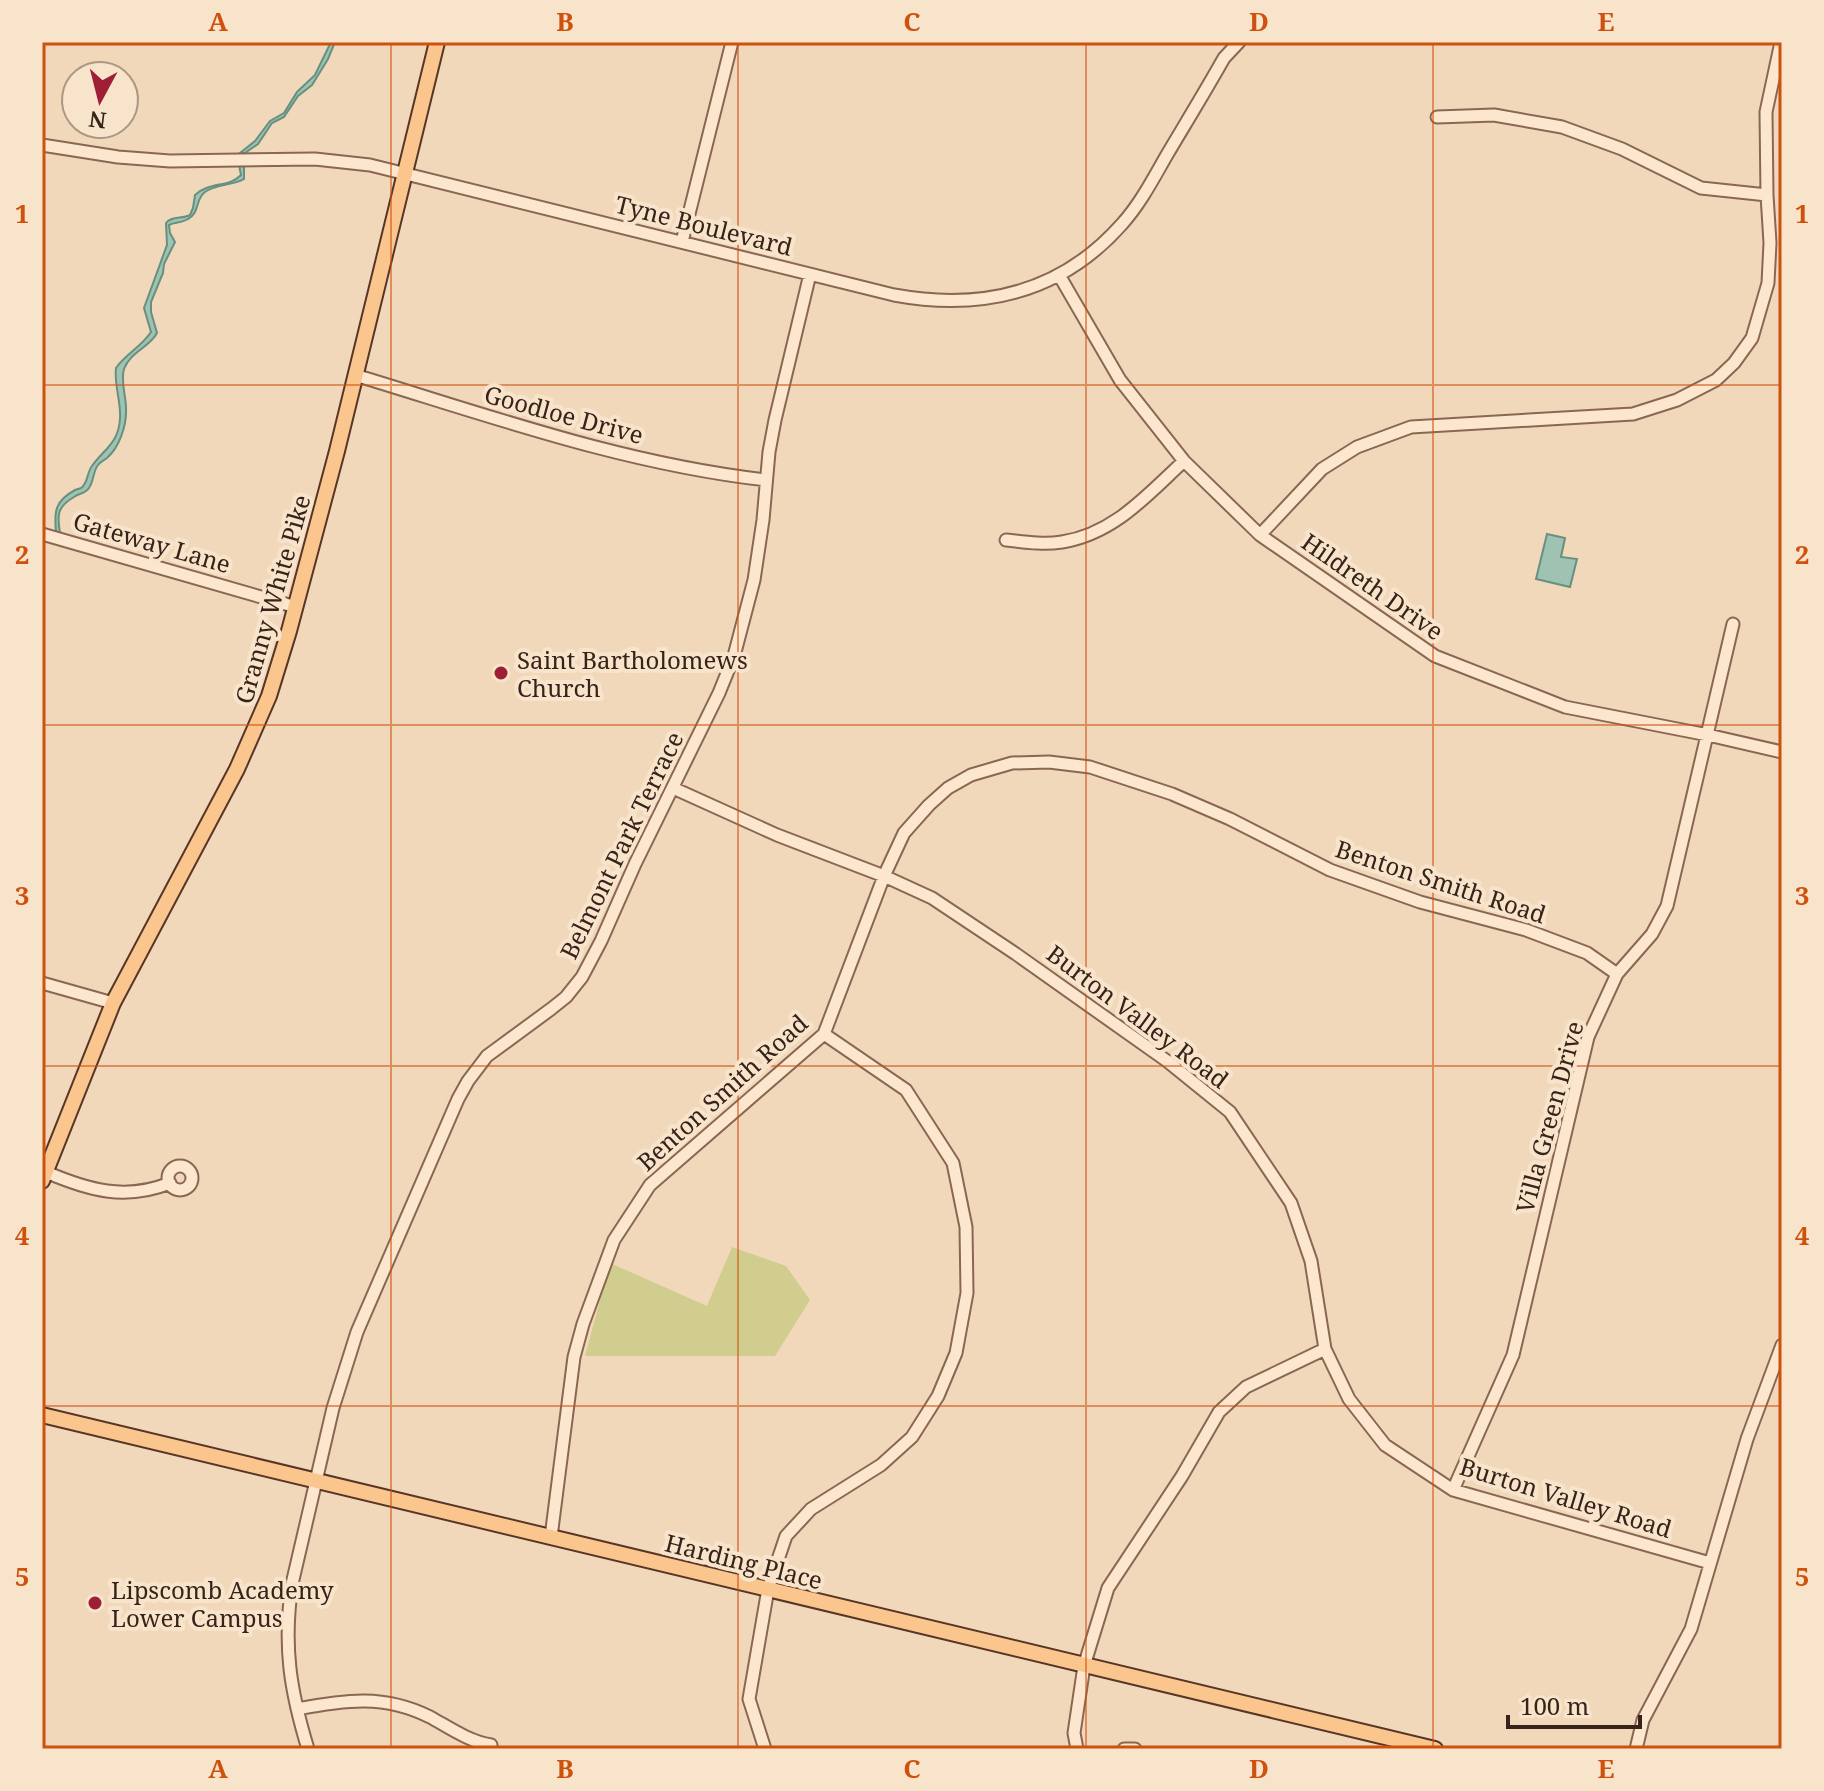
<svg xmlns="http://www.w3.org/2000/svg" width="1824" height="1791" font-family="'Noto Serif',serif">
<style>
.green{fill:#d0cd8e}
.water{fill:#9fc2b2;stroke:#66907f;stroke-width:2}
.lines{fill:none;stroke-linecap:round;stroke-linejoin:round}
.minor-casing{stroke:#8a6753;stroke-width:15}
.major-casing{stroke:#573628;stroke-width:18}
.minor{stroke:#fce7ce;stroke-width:11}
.major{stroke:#fac68d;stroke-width:14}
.grid{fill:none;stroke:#ce510e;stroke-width:2;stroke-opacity:0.55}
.poi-dot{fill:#9e1e35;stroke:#f8e4cb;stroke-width:3}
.labels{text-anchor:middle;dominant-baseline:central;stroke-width:8;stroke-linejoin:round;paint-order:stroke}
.street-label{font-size:24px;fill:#38231a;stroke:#f8e4cb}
.poi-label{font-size:24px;fill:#38231a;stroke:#f8e4cb;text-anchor:start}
.neatline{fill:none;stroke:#ce510e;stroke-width:3}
.grid-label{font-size:26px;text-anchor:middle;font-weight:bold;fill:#ce510e}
</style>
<rect width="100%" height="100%" fill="#f2d8bb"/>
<path class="green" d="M732,1247l54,19 24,34 -35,56h-190l25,-93 97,43z"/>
<path class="water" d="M331,42h4l-7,17 -16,26 -14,11 -14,21 -12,6 -14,21 -13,9h-5l15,-12 15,-20 14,-8 13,-21 18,-17z
M239,165l5,1v13c-12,7 -29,5 -39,13 -10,7 -5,21 -17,27 -6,4 -13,3 -19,6l1,8 5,9 -11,22 -1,9 -12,29v10l6,21c-7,14 -27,19 -33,36 -4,13 3,29 2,43 0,15 -7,35 -18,45 -4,4 -6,3 -10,8 -5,6 -4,16 -9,23 -4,6 -10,5 -15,9 -17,10 -17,18 -14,36l-4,-1c-2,-21 -1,-31 19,-42 7,-3 6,0 10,-7 3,-5 3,-12 7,-17 12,-17 27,-23 28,-48 1,-17 -6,-33 -4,-50 10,-14 26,-22 35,-36l-7,-24 23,-63 -1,-22c5,-7 16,-4 24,-8l3,-7 2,-13c15,-14 34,-7 46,-20z
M1547,534l18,4 -4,19 16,2 -7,28 -34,-8z"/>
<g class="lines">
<defs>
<path id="minor" d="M1437,117l57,-2 68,12 60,22 79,39 66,7
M42,145l76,12 52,4 145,-2 55,6 524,130c88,16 167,-2 228,-71 19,-21 32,-47 46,-71 19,-32 38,-63 56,-95l15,-16
M682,242l50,-200
M1059,275l61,105 64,81 76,74 175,121 130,51 143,28 74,17
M355,375c135,41 269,89 411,105
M42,534l254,73
M1260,535l62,-66 35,-22 54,-20 222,-13 44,-14 39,-20 18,-17 18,-25 16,-55 2,-40 -3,-48 -1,-83 15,-70
M1006,540c18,2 37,5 56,2 52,-8 85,-47 122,-81
M673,788l104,47 107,41 48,22 84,56 151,107 63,51 61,91 20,58 14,88 24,50 36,46 68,45 257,73
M42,983l71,20
M168 1178a12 12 0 1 1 24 0a12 12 0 1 1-24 0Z
M46,1172c42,18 79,29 124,11
M1453,1490l60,-135 75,-318 29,-63 35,-40 15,-28 66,-282
M551,1537l23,-180 9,-33 31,-84 36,-55 174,-151 60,-158 20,-43 25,-28 19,-17 23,-13 41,-12 37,-1 41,5 82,27 58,25 100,51 90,32 106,28 61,23 30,21
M297,1709c48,-9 87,-15 133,8 20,11 38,24 61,28
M308,1749c-18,-59 -25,-103 -16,-165l41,-176 24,-76 101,-233 10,-18 19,-25 64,-47 15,-12 16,-20 19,-36 34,-77 84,-171 15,-37 20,-76 9,-60 6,-68 6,-32 35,-146
M765,1749l-16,-50 19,-110 18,-53 25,-27 70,-44 31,-28 26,-41 18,-43 11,-60 -1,-66 -13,-64 -47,-73 -82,-56
M1077,1749l-3,-16 10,-67 24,-78 74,-112 37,-64 27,-25 79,-38
M1124,1749h11
M1636,1749l7,-29 48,-91 56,-190 35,-94"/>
<path id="major" d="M42,1181l71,-178 124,-234 32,-73 20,-65 48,-180 100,-409
M42,1415l1393,334"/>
</defs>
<use href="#minor" class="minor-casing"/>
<use href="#major" class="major-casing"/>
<use href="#minor" class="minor"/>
<use href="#major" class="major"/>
</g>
<path class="grid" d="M391,42v1707M738,42v1707M1086,42v1707M1433,42v1707M42,385h1740M42,725h1740M42,1066h1740M42,1406h1740"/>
<g class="poi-dot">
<circle cx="501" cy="673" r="8"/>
<circle cx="95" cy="1603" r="8"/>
</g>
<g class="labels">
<g class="street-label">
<text transform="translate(704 225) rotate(14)">Tyne Boulevard</text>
<text transform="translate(564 414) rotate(15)">Goodloe Drive</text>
<text transform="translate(152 542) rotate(16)">Gateway Lane</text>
<text transform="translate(1373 586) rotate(35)">Hildreth Drive</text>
<text transform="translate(272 599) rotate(-74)">Granny White Pike</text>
<text transform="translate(621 845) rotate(-64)">Belmont Park Terrace</text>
<text transform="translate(1441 881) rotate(18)">Benton Smith Road</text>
<text transform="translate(1138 1016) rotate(37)">Burton Valley Road</text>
<text transform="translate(722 1092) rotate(-42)">Benton Smith Road</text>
<text transform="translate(1549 1117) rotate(-75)">Villa Green Drive</text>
<text transform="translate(1566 1497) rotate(17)">Burton Valley Road</text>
<text transform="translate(744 1561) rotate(14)">Harding Place</text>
</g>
<g class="poi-label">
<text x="517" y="659">Saint Bartholomews<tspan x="517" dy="28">Church</tspan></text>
<text x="111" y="1589">Lipscomb Academy<tspan x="111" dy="28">Lower Campus</tspan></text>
</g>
</g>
<rect width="1824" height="1791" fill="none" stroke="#f8e4cb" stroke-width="88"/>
<g transform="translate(100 100) rotate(187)"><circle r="38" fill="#f8e4cb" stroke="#ab9784" stroke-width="2"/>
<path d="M0-6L14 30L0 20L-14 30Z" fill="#9e1e35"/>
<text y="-12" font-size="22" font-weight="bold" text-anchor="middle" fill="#38231a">N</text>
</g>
<path d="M1508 1715v12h132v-12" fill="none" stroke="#38231a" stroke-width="4"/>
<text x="1520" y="1715" font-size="24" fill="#38231a" stroke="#f8e4cb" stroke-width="6" paint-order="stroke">100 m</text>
<rect x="44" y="44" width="1736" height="1703" class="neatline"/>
<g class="grid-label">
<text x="218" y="31">A</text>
<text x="565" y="31">B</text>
<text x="912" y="31">C</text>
<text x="1259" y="31">D</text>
<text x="1606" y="31">E</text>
<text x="22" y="223">1</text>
<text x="1802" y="223">1</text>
<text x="22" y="564">2</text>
<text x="1802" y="564">2</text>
<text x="22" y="905">3</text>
<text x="1802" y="905">3</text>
<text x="22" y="1245">4</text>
<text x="1802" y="1245">4</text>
<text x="22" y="1586">5</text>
<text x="1802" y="1586">5</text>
<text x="218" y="1778">A</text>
<text x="565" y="1778">B</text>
<text x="912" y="1778">C</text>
<text x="1259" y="1778">D</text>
<text x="1606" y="1778">E</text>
</g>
</svg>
